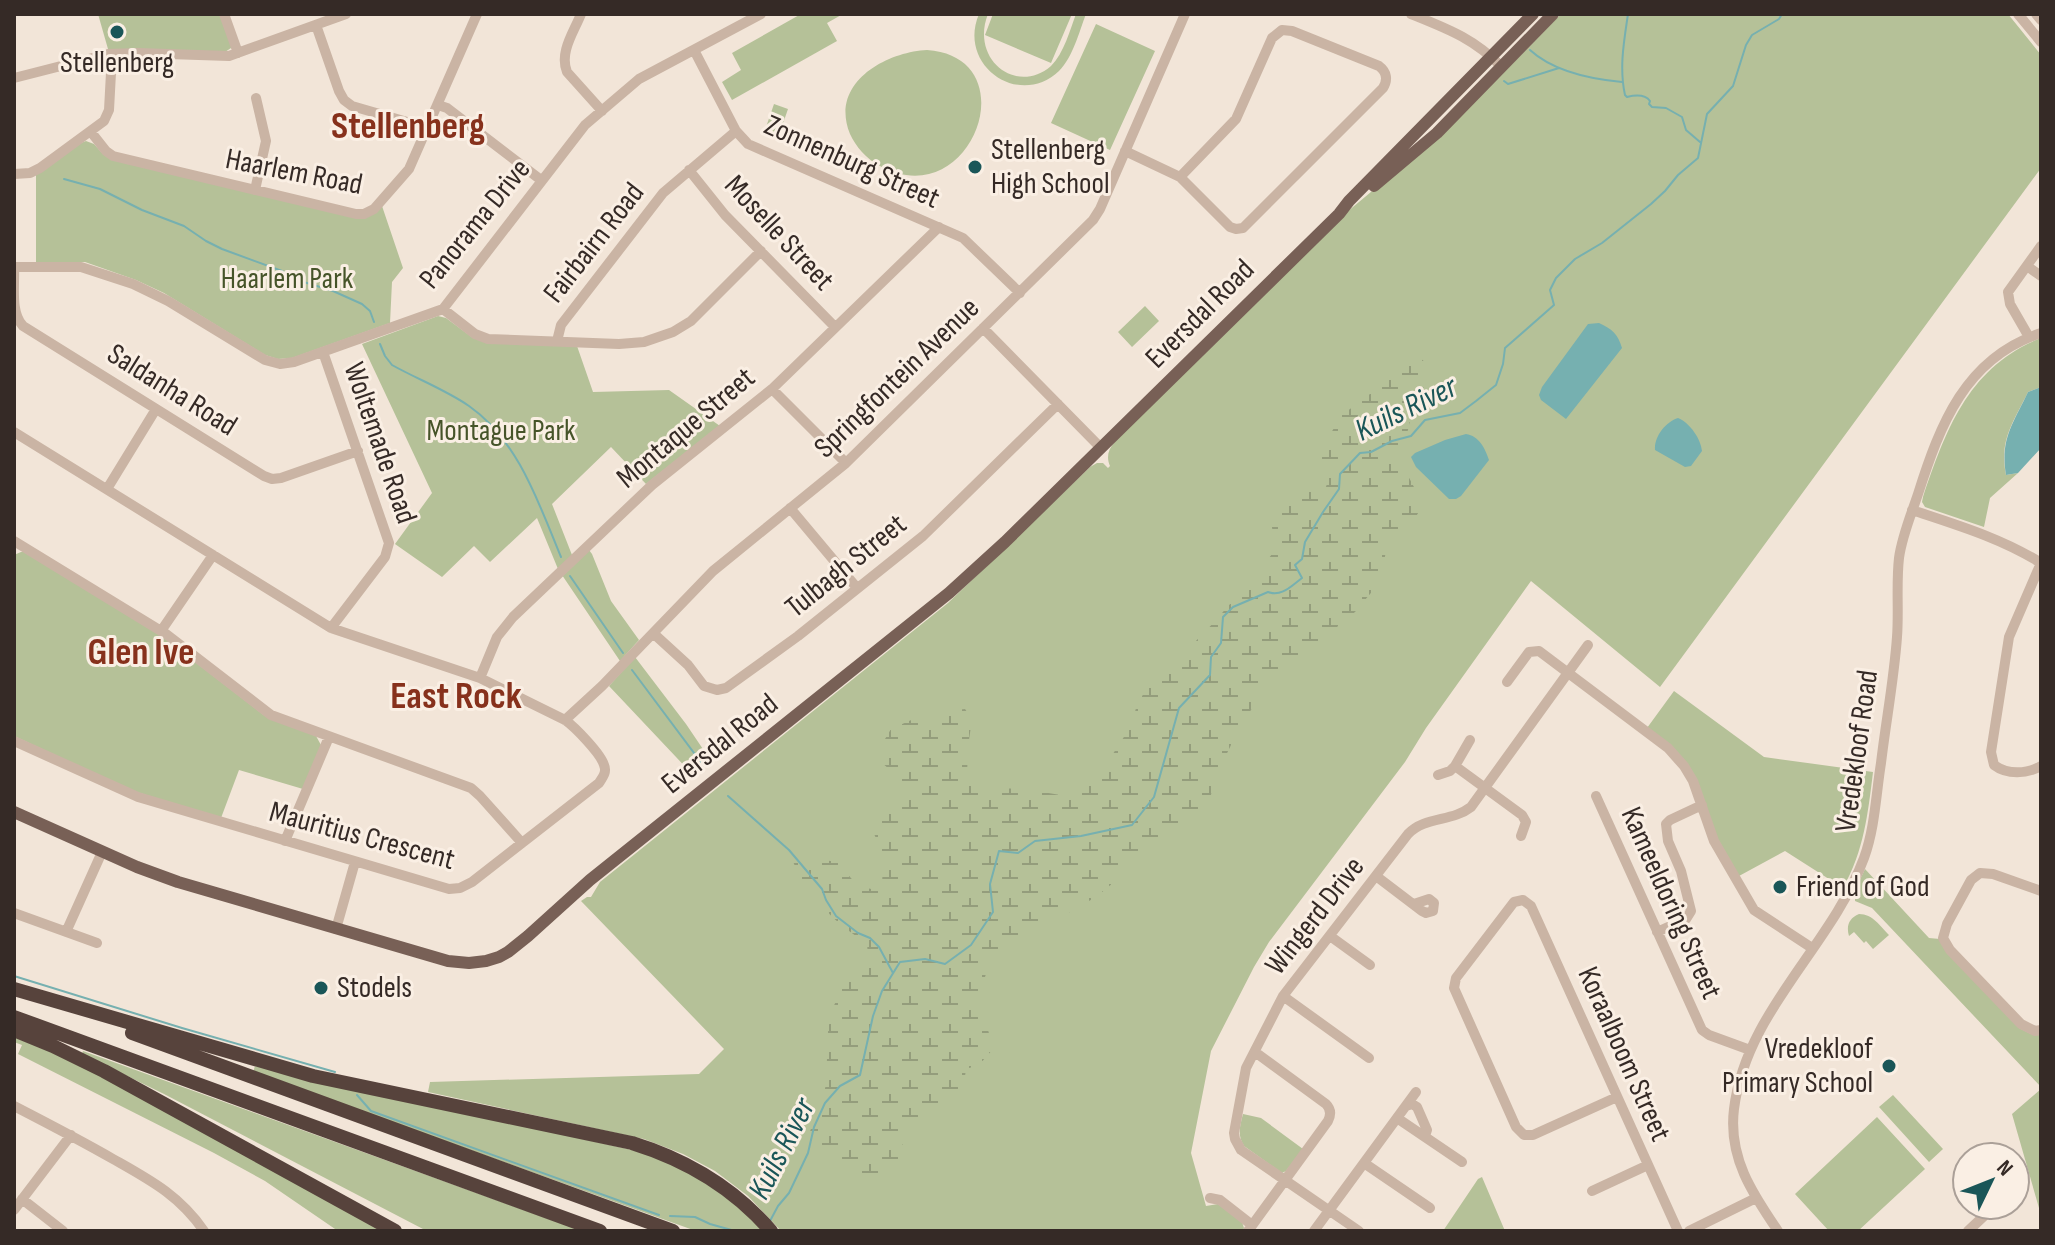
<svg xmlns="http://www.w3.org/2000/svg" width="2055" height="1245" font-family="'Sofia Sans Condensed',sans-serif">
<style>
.green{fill:#b5c198}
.wetland{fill:url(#wetland-marsh)}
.water{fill:#76b0b0}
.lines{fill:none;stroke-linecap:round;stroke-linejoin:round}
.stream{stroke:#76b0b0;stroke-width:2}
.minor{stroke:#cab4a4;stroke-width:10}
.major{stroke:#786056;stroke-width:12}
.highway{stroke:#57433c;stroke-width:14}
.poi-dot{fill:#1a5658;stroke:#faefe4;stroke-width:3}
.labels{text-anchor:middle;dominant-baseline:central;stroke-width:6;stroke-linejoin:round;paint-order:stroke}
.poi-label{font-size:30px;fill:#352a26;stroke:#faefe4;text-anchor:start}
.street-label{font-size:30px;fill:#352a26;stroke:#faefe4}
.park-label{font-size:30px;fill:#465429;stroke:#faefe4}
.water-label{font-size:32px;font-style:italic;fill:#1a5658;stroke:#faefe4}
.district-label{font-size:38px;font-weight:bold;fill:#87311c;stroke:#faefe4}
</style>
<defs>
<pattern id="wetland-marsh" width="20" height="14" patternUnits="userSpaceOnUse" patternTransform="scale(2)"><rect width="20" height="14" fill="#b5c198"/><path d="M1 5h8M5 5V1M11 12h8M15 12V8" fill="none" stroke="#949d7c"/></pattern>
</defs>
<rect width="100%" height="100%" fill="#f2e5d8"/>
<path class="green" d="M98,14h122l11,30v4l-6,4 -117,-3z
M801,14h42l-16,9 10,18 -105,59 -10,-18 19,-12 -9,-17z
M979,14h9c-18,45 28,82 63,52 13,-13 19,-36 25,-52h10c-7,18 -13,43 -27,57 -40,38 -102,-6 -80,-57z
M993,14h79l-21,49 -66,-28z
M1561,14h447l33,41v113l-381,519 -129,-106 -105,147 -21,34 -136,180 -15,25 -43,84 -20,102 15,53 12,-2 24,18 2,6 -1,3h-462l-33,-35 -33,-25 -32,-17 -39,-15 -216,-47 2,-10 269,-8 25,-25 -143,-148 6,-4h4l9,-15 348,-279 142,-136 7,-4h6l5,5 2,-2c-7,-16 6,-25 17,-37l214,-212 115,-96z
M1096,24l59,27 -45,99 -59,-27z
M927,50c103,7 44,168 -49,115 -12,-7 -22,-18 -28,-31 -21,-51 36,-82 77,-84z
M774,104l14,5 -9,26 -14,-5z
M86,141l8,3 9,10 253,64 26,-12 21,62 -11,14 -2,41 -98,35 -14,1 -13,-4 -101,-62 -28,-13 -51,-18h-49v-87l45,-32z
M1145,306l14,15 -27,26 -14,-15z
M438,316l8,2 27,20 104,8 16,46 76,-2 51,36 -74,58 -35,-37 -59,57 20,51 -14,14 -21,-51 -47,44 -16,-16 -32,31 -47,-33 37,-51 -70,-149z
M2041,338v49l-13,5c-15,31 -29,48 -22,83l12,-2 -28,25 -6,29 -59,-20 -3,-5 1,-5c23,-68 46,-131 118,-159z
M589,550l3,4 19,47 28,39 -19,21 -58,-86z
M21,552h6l136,85 102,79 51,20 5,9 -18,44 -64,-19 -18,48 -91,-28 -116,-54v-181z
M635,657l51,67 25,37 -18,14 -84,-89z
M1674,691l90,66 109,15c-5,41 -9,79 -30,116l-58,-37 -46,25 -23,-40 -17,-51 -52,-57z
M1865,869l64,69 11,1 79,89 12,6 9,-1 1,54 -169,-179 -17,-7v-11z
M1859,914c14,0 21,12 30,21l-16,14 -7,-8 -2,2 -10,-11 -5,4c-3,-10 0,-18 10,-22z
M14,1036l60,26 312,169h-48l-73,-50 -51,-28 -196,-99 4,-9 -8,-3z
M83,1051l499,180h-159v-2l-259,-135 -82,-40z
M255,1066l386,86 26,9 54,29 44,41h-69l-443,-159z
M2041,1089v126l-29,-101z
M1893,1095l50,54 -14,13 -50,-55z
M1243,1114l18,4 42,31 -17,22 -4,2 -38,-27c-7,-11 -4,-20 -1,-32z
M1877,1117l48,52 -67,62h-29l-34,-37z
M1482,1177l23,54h-62l35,-52z"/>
<path class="wetland" d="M1411,351l19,15 -4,18 -12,16 -6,30 -11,25 18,34 6,19 -7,12 -26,21 -8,41 -25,30 -65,54 -22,14 -37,65 -16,33 -6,25 -25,27 -54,39 -34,28 -28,16 -39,17 -39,32 -11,33 14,54 -14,16 -13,4 -4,29 -27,21 -26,7 -12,12 15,18 -37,24c-13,-5 -22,-14 -34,-21 -14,-9 -20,-6 -34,-20l16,-41 3,-14 2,-52 3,-20 17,-37 20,-18 -1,-14c-33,-19 -67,-55 -78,-93l22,8 26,4 20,23 14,4 11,-7 2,-26 -14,-31 18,-18 11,-6 -1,-24 -17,-15 1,-18 9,-15 36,-16 38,-4 7,10 -4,28 -1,29 26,12 32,1 47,8 26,-20 33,-51 7,-25 13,-16 54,-53 51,-57 22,-29 -6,-18v-14l25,-24 27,2 3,-8 -9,-15 8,-28 16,-26 44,-33z"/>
<path class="water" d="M1599,323c13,6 19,11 23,25l-56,71 -25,-19 -2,-5 3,-8 46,-63z
M2041,387v61l-23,25 -12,2c-6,-36 7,-51 22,-83z
M1678,418c12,5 23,21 24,33l-11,15 -6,1 -30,-17c-1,-14 11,-28 23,-32z
M1466,434c13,2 19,14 23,26l-28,36 -5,3h-7l-33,-32 -5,-10 4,-4 30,-13z"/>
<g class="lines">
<path class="stream" d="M1628,14c-4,27 -9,54 -3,81l2,2c8,-2 18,-3 23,4l-1,3 3,3 14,1 16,9 4,13 14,12
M1530,50c24,22 60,29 92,32
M1504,81l4,3 51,-16
M64,179l36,10 42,21 42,16 22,15 16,8 60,22 12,8 39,12 29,13 8,7 4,11
M380,344l5,12 7,9c25,14 54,25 77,41 49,34 70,98 92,151
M570,576l53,77
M632,670l71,95
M728,796l61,54 33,39 4,11 10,16 22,17 12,5 9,9 14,26
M14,976l168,52 153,44
M357,1095l14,16 288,104
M670,1216l25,1 15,7 25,7
M770,1221l8,-15 11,-13 19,-40 6,-26 11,-24 15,-17 20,-11 13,-59 9,-25 18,-29 25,-3 20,5 26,-19 22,-33 -3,-28 9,-33 19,2 17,-12 46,-5 51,-11 22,-28 25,-89 31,-33 1,-18 10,-14 2,-26 10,-10 35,-15c14,5 23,-6 34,-14l-7,-13 7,-6 3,-17 18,-30 16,-23 1,-15 20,-21 11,-1 21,-11 19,-5 14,-16 35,-7 16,-12 20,-16 7,-21 2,-16 49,-43 -4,-15 6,-12 19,-19 27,-16 49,-39 14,-13 13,-16 20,-17 9,-44 26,-28 13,-41 6,-10 27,-16 3,-5"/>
<path class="minor" d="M224,14l14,39
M581,14c-7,18 -22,38 -14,58l35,39
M1411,14c37,15 62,24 91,53
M2018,14l23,28
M2036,14l5,6
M316,25l23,66 5,9 8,6 76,22
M694,50l42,81 12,13 215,94 57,55
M14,78l94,-24 30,-1 91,3 117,-42
M438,105l9,3 94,72
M91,132l15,19 7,5 243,58h8l10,-5 35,-40 68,-155
M1125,151l55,26 56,-58 36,-81 10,-8 10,1 87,35c8,6 9,14 4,22l-140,140 -7,1 -6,-2 -50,-50
M689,170l36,45 110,112
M14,174l16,-1 10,-5 64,-47 5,-11 3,-56
M255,190l11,-49 -10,-43
M2027,266l14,10
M14,267h67l52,17 35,17 97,59 15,4 14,-2 149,-53 142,-184 54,-46 122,-65
M14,267c1,19 -4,45 9,59l241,150 8,3 9,-1 77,-27
M443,309l32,25 13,5 131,5 25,-2 29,-10 18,-11 70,-70
M983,328l117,119
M2029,337l-19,-33 -2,-12 33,-46
M557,341l4,-16 102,-132 73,-62
M323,352l66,191 -4,14 -54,71
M772,389l74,74
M14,432l317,196 149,50 85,42c10,7 36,34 39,45 3,7 -1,12 -5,18l-127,99 -12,6 -11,1 -311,-92 -124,-56
M107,489l49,-80
M790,508l67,80
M1912,510c45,15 89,28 129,53
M14,541l152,93 105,81 200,73 9,8 42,47
M2041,563l-32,74 -18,115 3,13c13,10 33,9 47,1
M161,631l52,-76
M653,633l35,32 16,21 13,4 9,-2 72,-52 125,-100 135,-132
M480,678l17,-41 16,-20 139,-132 120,-96 167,-162
M1507,682l22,-30 10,-1 129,97 16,18 9,15 21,60 40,69 58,38
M565,720l37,-34 111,-115 133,-108 247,-243 7,-11 85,-195
M1470,740l-15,26 67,49 4,7 -5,14
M1438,775l12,-4 5,-5
M1596,796l106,234 7,5 41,15
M285,841l44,-104
M1376,876l46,35 4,2 7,-2 1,-8 -5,-4 -15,5
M2041,891l-48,-17 -13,-1 -9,7 -24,44 -4,14 7,12 71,74 14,7 6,-1
M14,913l83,30
M336,929l19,-67
M66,932l36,-80
M1657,932l29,-13 5,-8 -10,-40 -13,-30 -2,-17 4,-4 32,-15
M1330,936l40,29
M1283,996l86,62
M1617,1097l-84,38h-9l-8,-8 -62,-139 2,-10 58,-76 9,-2 8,6 147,325
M14,1106c33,17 66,34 99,53 37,21 66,36 91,72
M1406,1106l6,-2 5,3 10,23 -1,3 -5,1
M1397,1118l65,44
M1364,1163l66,45
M1592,1191l56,-26
M1210,1198l10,2 32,25
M22,1199l41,32
M14,1210l57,-75
M1248,1231l80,-110c3,-6 3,-12 -2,-17l-71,-52
M1314,1231l102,-139
M1359,1231l-118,-81 -6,-11 -1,-6 12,-65 37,-72 125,-162c17,-18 44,-12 63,-27l117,-162
M1689,1231l67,-33
M1778,1231c-26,-38 -50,-74 -44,-122 12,-98 97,-162 130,-251 11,-30 12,-64 17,-95 5,-42 13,-84 16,-126 2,-26 -1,-53 2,-79 3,-22 12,-43 19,-64 22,-69 47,-136 123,-161
M1968,1231l16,-15"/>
<path class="major" d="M1374,186l63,-53 116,-119
M14,812l123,55 41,15 270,79 21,2 17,-2 13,-4 9,-5 20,-16 62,-56 359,-287 56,-51 334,-328 10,-13 184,-187"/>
<path class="highway" d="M14,989l299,87 319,67c55,17 101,44 139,88
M14,1017l586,214
M14,1030l39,16 51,25 291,160
M132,1033l541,198"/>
</g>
<g class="poi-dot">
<circle cx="117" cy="32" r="8"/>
<circle cx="975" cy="167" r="8"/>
<circle cx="1780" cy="887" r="8"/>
<circle cx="321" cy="988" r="8"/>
<circle cx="1889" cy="1066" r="8"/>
</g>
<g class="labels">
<g class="poi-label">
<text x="117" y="63" text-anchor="middle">Stellenberg</text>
<text x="991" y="150">Stellenberg<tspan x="991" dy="34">High School</tspan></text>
<text x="1796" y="887">Friend of God</text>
<text x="337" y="988">Stodels</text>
<text x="1873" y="1049" text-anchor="end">Vredekloof<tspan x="1873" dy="34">Primary School</tspan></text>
</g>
<g class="street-label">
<text transform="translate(852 162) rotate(24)">Zonnenburg Street</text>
<text transform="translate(294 172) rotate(11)">Haarlem Road</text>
<text transform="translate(475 224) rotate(-51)">Panorama Drive</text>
<text transform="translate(779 233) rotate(47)">Moselle Street</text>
<text transform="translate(594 243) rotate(-52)">Fairbairn Road</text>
<text transform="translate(1200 314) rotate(-45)">Eversdal Road</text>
<text transform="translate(897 378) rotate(-44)">Springfontein Avenue</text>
<text transform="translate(172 390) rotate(32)">Saldanha Road</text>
<text transform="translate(686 428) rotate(-40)">Montaque Street</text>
<text transform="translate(380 443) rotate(71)">Woltemade Road</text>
<text transform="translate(846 566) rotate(-39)">Tulbagh Street</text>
<text transform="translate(720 744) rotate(-39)">Eversdal Road</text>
<text transform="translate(1857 751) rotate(-82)">Vredekloof Road</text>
<text transform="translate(362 836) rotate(15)">Mauritius Crescent</text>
<text transform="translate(1671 903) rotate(66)">Kameeldoring Street</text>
<text transform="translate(1315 916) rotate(-52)">Wingerd Drive</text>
<text transform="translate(1624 1054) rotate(66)">Koraalboom Street</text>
</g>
<g class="park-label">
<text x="287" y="279">Haarlem Park</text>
<text x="501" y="431">Montague Park</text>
</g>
<g class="water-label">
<text transform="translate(1406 409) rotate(-26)">Kuils River</text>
<text transform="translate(782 1149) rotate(-63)">Kuils River</text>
</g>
<g class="district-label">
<text x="408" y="126">Stellenberg</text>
<text x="141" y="652">Glen Ive</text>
<text x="456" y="696">East Rock</text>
</g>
</g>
<rect width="2055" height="1245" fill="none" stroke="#352a26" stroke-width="32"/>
<g transform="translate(1991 1181) rotate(47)"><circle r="38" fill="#faefe4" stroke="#aba098" stroke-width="2"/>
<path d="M0-6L14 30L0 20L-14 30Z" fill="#1a5658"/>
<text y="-12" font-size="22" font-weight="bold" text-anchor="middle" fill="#352a26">N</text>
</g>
</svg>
